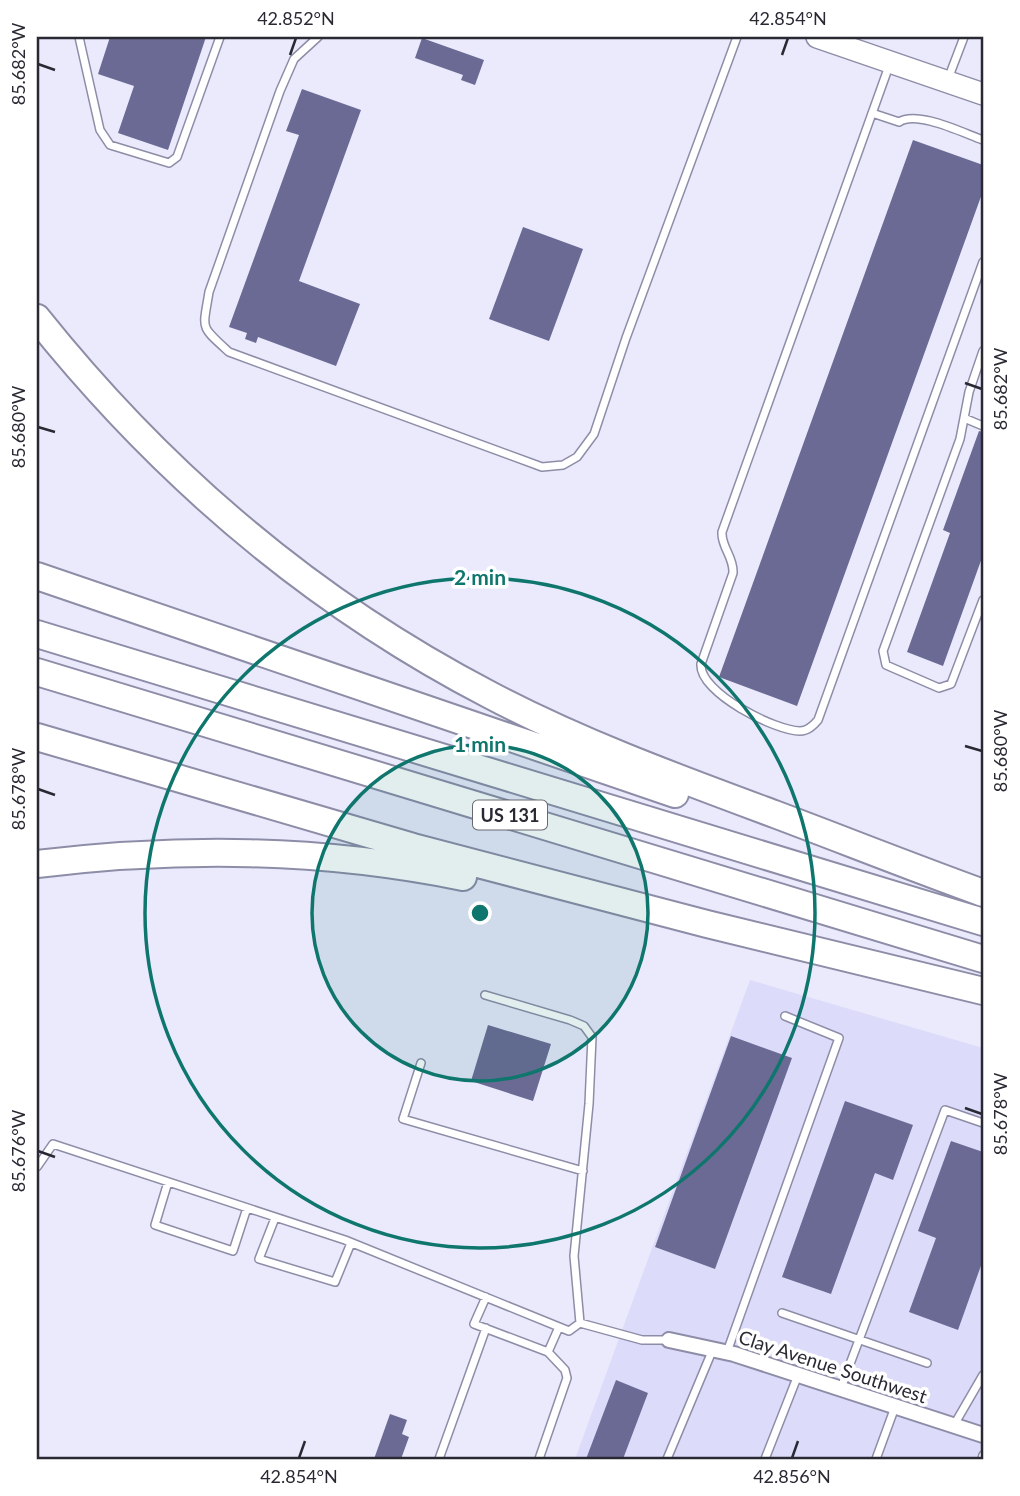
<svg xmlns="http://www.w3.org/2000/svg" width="1020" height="1496" font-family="Lato,sans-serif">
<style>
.built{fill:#dcdcfa}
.building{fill:#6b6a95}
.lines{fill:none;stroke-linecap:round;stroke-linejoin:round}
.service-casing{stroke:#8d8da8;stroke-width:10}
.minor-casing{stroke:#8d8da8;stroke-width:18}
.secondary-casing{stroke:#8d8da8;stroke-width:24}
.motorway-casing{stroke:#8d8da8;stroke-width:30}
.service{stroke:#fff;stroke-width:7}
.minor{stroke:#fff;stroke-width:14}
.secondary{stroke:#fff;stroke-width:21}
.motorway{stroke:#fff;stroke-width:26}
.ticks{fill:none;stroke:#292934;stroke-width:2.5}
.ring{fill:none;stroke:#0f766e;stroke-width:3.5}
.labels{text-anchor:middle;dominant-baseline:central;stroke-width:7;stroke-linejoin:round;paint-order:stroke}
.shield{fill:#fff;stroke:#696971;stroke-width:2}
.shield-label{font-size:18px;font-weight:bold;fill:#292934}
.street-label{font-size:19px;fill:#292934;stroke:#fff}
.centre{fill:#0f766e;stroke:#fff;stroke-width:3.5}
.ring-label{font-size:21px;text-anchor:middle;font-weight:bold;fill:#0f766e;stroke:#fff;stroke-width:7;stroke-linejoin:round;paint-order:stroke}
.neatline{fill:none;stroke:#292934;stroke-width:2.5}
.ticks-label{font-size:18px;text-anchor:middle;fill:#292934}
</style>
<rect width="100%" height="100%" fill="#eaeafc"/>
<path class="built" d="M750,980l233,68v411h-408z"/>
<path class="building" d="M110,37h96l-38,113 -50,-17 16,-47 -36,-12z
M422,38l62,22 -9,25 -14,-5 2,-5 -48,-17z
M302,89l59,21 -62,171 61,23 -24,62 -78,-29 -2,6 -11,-4 2,-6 -18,-6 70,-192 -13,-4z
M913,140l70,25v26l-186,515 -78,-29z
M523,227l60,22 -34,92 -60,-22z
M979,431l4,1v123l-40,111 -36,-14 43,-119 -7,-3z
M488,1025l63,19 -18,57 -62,-20z
M731,1036l61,22 -77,211 -60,-22z
M845,1101l68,24 -20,55 -18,-7 -44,121 -49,-17z
M951,1141l32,11v108l-25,70 -49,-18 27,-74 -18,-7z
M616,1380l32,13 -25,66h-37z
M390,1414l17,6 -5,14 7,3 -8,22h-27z"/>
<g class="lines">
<defs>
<path id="service" d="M79,37l21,93 10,15 59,18 8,-6 43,-120
M318,37l-24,22 -14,32 -71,201c-6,38 -10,33 20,60l313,115 21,-2 14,-8 17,-23 32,-96 111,-301
M889,66l-167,466c-1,15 12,25 11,41l-32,91c-2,29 75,67 99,67 8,0 13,-5 18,-11l165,-458
M948,79l16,-42
M872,113l27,9c18,-12 64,11 84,18
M983,351l-14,41 -9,47 -77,212 3,14 53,23 12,-4 32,-84
M964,418l19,8
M485,995l85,25 14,6 8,11 -3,67 -15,152 6,67 62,17h27
M421,1063l-18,56 180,52
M37,1167l16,-23 292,96 224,91 11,-8
M168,1182l-13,43 78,26 14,-43
M275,1218l-16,41 76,23 16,-39
M486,1297l-12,27 74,28 11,-25
M782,1313l145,50
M727,1352l112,-314 -54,-22
M841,1388l104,-278 38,13
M954,1425l29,-50
M439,1459l47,-131
M539,1459l28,-81 -2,-8 -17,-18
M667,1459l46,-110
M765,1459l33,-84
M876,1459l19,-52
M982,1459l1,-4"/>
<path id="minor" d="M669,1340l65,14 249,81"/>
<path id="secondary" d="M817,37l166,57"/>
<path id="motorway" d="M37,318c124,155 276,285 453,377 91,48 190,84 287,120 69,26 137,53 206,78
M37,576l638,218
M37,634l946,288
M37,672l946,287
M37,737l376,110 294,77 276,67
M37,864c145,-17 282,-16 426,13"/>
</defs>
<use href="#service" class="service-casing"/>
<use href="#minor" class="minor-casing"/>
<use href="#secondary" class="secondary-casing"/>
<use href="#motorway" class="motorway-casing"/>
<use href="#service" class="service"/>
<use href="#minor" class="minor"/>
<use href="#secondary" class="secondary"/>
<use href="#motorway" class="motorway"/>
</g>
<path class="ticks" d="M290,55l6,-17M782,55l6,-17M38,64l17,6M965,383l17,6M38,427l17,5M965,746l17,5M38,789l17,6M965,1108l17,6M38,1151l17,6M299,1458l6,-17M792,1458l6,-17"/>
<circle cx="480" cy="913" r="168" fill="#0f766e" fill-opacity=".12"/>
<g class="ring">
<circle cx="480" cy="913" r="168"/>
<circle cx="480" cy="913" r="335"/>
</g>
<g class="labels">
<rect class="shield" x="473" y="800.5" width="74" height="29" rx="5"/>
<g class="shield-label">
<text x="510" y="815">US 131</text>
</g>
<g class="street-label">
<text transform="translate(833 1366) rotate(18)">Clay Avenue Southwest</text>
</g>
</g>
<circle cx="480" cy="913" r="10" class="centre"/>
<g class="ring-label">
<text x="480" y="585">2 min</text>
<text x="480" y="752">1 min</text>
</g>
<rect width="1020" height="1496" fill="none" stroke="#ffffff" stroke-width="77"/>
<rect x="38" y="38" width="944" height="1420" class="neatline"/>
<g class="ticks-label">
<text x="296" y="25">42.852°N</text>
<text x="788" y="25">42.854°N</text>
<text transform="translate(19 64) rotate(-90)" y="6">85.682°W</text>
<text transform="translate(1001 389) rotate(-90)" y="6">85.682°W</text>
<text transform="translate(19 427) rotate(-90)" y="6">85.680°W</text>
<text transform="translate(1001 751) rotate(-90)" y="6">85.680°W</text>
<text transform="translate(19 789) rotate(-90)" y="6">85.678°W</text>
<text transform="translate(1001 1114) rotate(-90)" y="6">85.678°W</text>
<text transform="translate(19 1151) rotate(-90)" y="6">85.676°W</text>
<text x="299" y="1483">42.854°N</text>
<text x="792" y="1483">42.856°N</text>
</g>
</svg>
